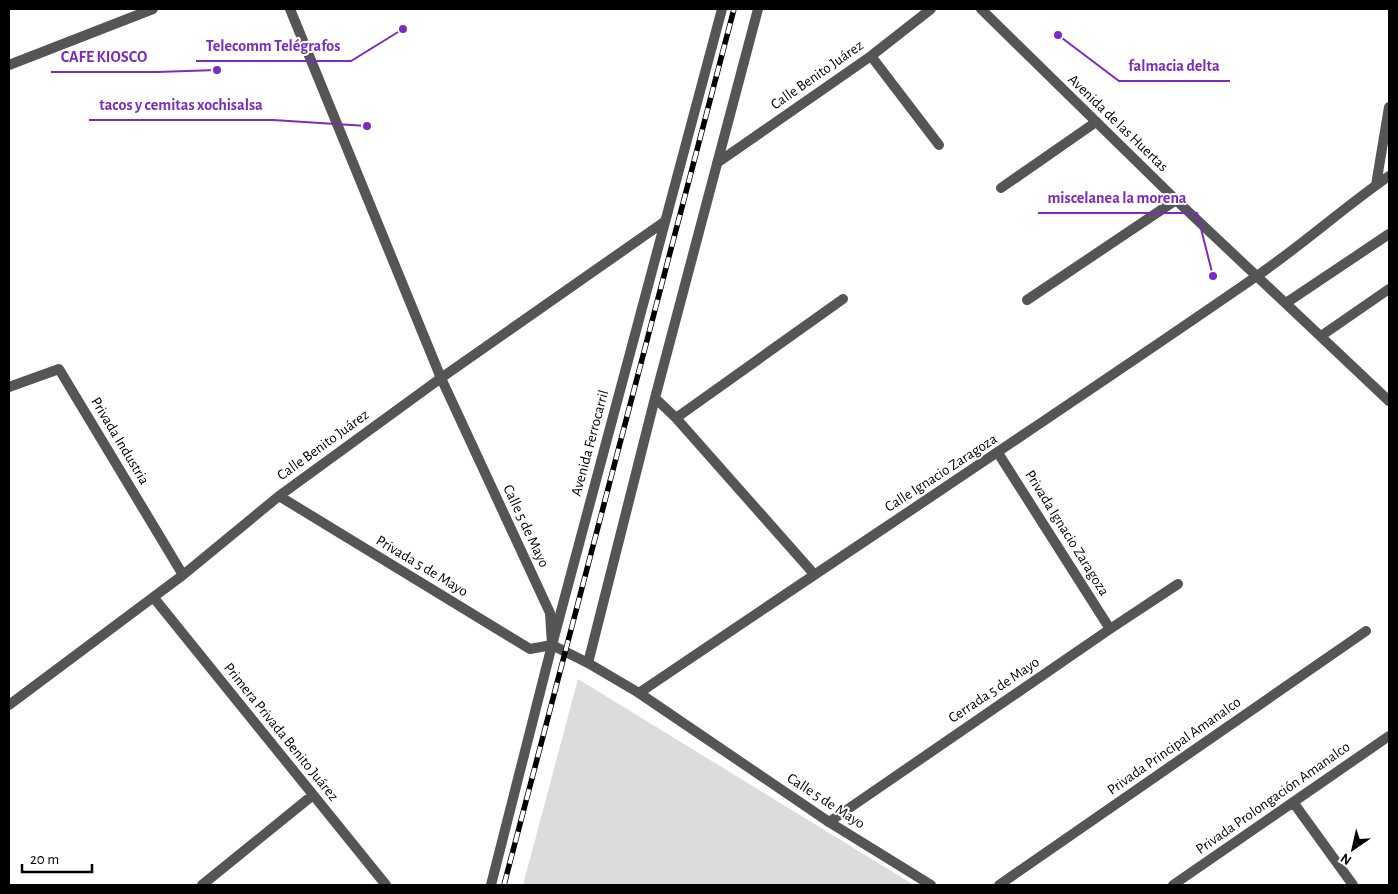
<svg xmlns="http://www.w3.org/2000/svg" width="1398" height="894" font-family="'Alegreya Sans',sans-serif">
<style>
.green{fill:#dcdcdc}
.lines{fill:none;stroke-linecap:round;stroke-linejoin:round}
.service{stroke:#555;stroke-width:10}
.minor{stroke:#555;stroke-width:10}
.tertiary{stroke:#555;stroke-width:10}
.rail-casing{stroke:#000;stroke-width:5.5}
.rail{stroke:#fff;stroke-width:4;stroke-dasharray:11;stroke-linecap:butt}
.labels{text-anchor:middle;dominant-baseline:central;stroke-width:4;stroke-linejoin:round;paint-order:stroke}
.street-label{font-size:15px;fill:#000;stroke:#fff}
.leader{fill:none;stroke:#7b2cbf;stroke-width:2}
.callout-dot{fill:#7b2cbf;stroke:#fff;stroke-width:2}
.callout-label{font-size:16px;text-anchor:middle;font-weight:bold;fill:#7b2cbf;stroke:#fff;stroke-width:4;stroke-linejoin:round;paint-order:stroke}
</style>
<rect width="100%" height="100%" fill="#fff"/>
<path class="green" d="M578,679l336,206h-391z"/>
<g class="lines">
<path class="service" d="M1001,188l95,-66"/>
<path class="minor" d="M290,9l151,369 109,235 2,32 -61,240
M871,56l68,89
M717,163l154,-107 60,-47
M1376,185l13,-78
M1027,300l149,-100
M1286,303l103,-69
M1321,336l68,-47
M9,387l50,-18 124,206
M655,398l21,20 138,156
M676,418l167,-119
M998,453l112,176
M279,496l251,153 22,-4
M154,598l232,287
M588,663l67,-265 103,-389
M639,693c205,-139 412,-275 615,-415 47,-32 89,-70 135,-102
M9,705l174,-130 96,-79 162,-118 223,-156
M1293,802l60,83
M829,822l281,-193 68,-45
M202,885l111,-90
M999,885l367,-254
M1173,885l216,-149"/>
<path class="tertiary" d="M722,9l-170,636 36,18 51,30 190,129 102,63
M981,9l195,191 213,201
M9,65l144,-56"/>
<defs>
<path id="rail" d="M504,885l230,-876"/>
</defs>
<use href="#rail" class="rail-casing"/>
<use href="#rail" class="rail"/>
</g>
<g class="labels">
<g class="street-label">
<text transform="translate(817 75) rotate(-35)">Calle Benito Juárez</text>
<text transform="translate(1118 123) rotate(44)">Avenida de las Huertas</text>
<text transform="translate(120 441) rotate(59)">Privada Industria</text>
<text transform="translate(590 443) rotate(-75)">Avenida Ferrocarril</text>
<text transform="translate(323 445) rotate(-36)">Calle Benito Juárez</text>
<text transform="translate(941 473) rotate(-33)">Calle Ignacio Zaragoza</text>
<text transform="translate(526 526) rotate(65)">Calle 5 de Mayo</text>
<text transform="translate(1067 533) rotate(58)">Privada Ignacio Zaragoza</text>
<text transform="translate(422 566) rotate(31)">Privada 5 de Mayo</text>
<text transform="translate(994 690) rotate(-34)">Cerrada 5 de Mayo</text>
<text transform="translate(281 732) rotate(51)">Primera Privada Benito Juárez</text>
<text transform="translate(1174 746) rotate(-35)">Privada Principal Amanalco</text>
<text transform="translate(1273 798) rotate(-35)">Privada Prolongación Amanalco</text>
<text transform="translate(826 801) rotate(33)">Calle 5 de Mayo</text>
</g>
</g>
<path class="leader" d="M403 29L351 61H196M217 70L157 72H51M1058 35L1119 81H1230M367 126L273 120H89M1213 276L1197 213H1038"/>
<g class="callout-dot">
<circle cx="403" cy="29" r="5"/>
<circle cx="217" cy="70" r="5"/>
<circle cx="1058" cy="35" r="5"/>
<circle cx="367" cy="126" r="5"/>
<circle cx="1213" cy="276" r="5"/>
</g>
<g class="callout-label">
<text x="273" y="51">Telecomm Telégrafos</text>
<text x="104" y="62">CAFE KIOSCO</text>
<text x="1174" y="71">falmacia delta</text>
<text x="181" y="110">tacos y cemitas xochisalsa</text>
<text x="1117" y="203">miscelanea la morena</text>
</g>
<rect width="1398" height="894" fill="none" stroke="#000000" stroke-width="20"/>
<g transform="translate(1353 849) rotate(214)" stroke="#ffffff" stroke-width="4" paint-order="stroke">
<path d="M0-4L9 19L0 12L-9 19Z" fill="#000000"/>
<text y="-8" font-size="14" font-weight="bold" text-anchor="middle" fill="#000000">N</text>
</g>
<path d="M22 864v8h70v-8" fill="none" stroke="#000000" stroke-width="2.5"/>
<text x="30" y="864" font-size="15" fill="#000000" stroke="#ffffff" stroke-width="4" paint-order="stroke">20 m</text>
</svg>
